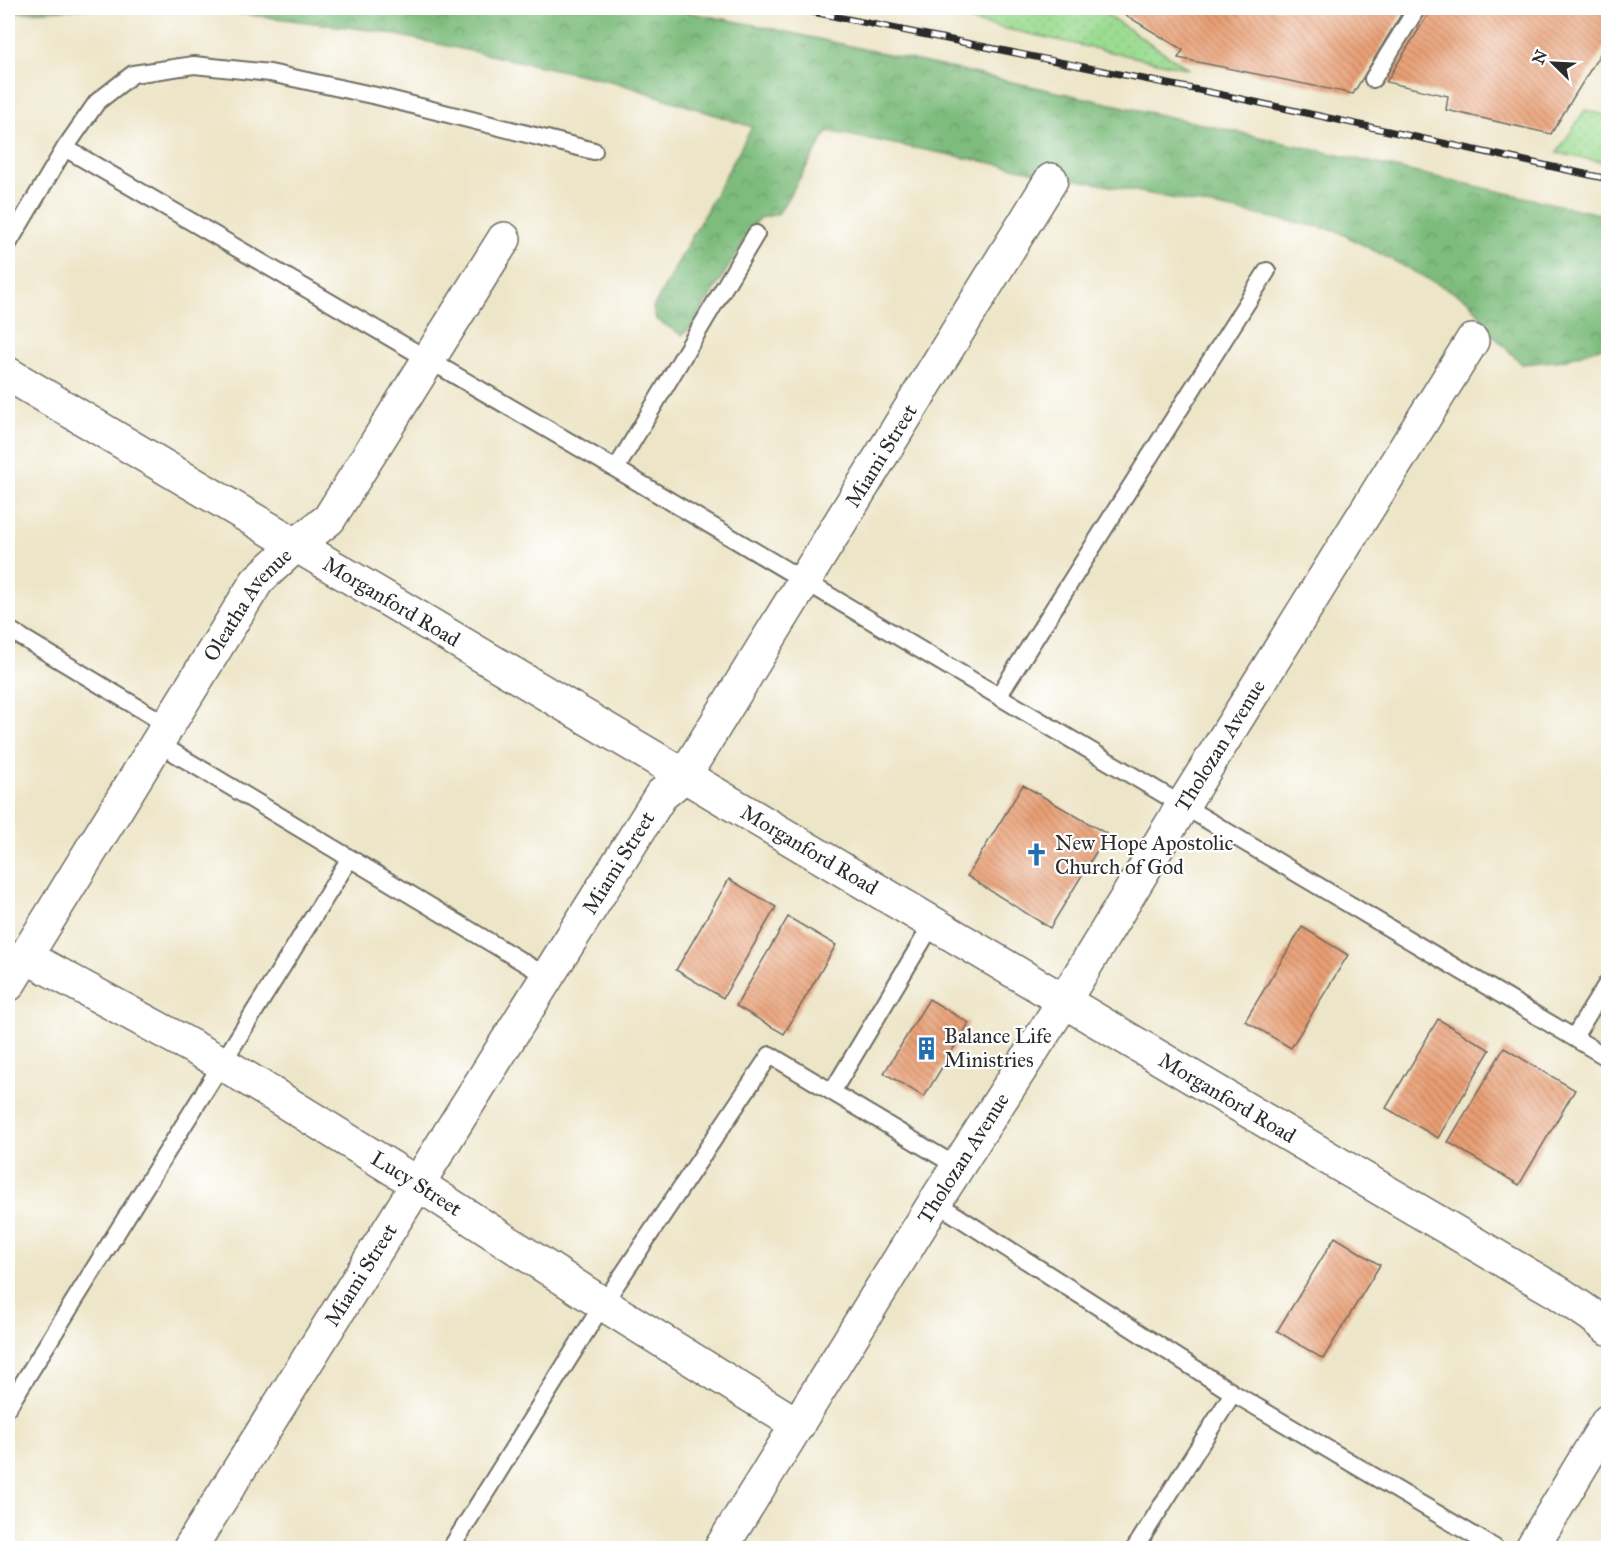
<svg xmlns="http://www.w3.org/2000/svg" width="1616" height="1556" font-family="'IM FELL Great Primer',serif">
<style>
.grass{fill:url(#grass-dots);stroke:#64845e;stroke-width:1.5}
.forest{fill:url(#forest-crowns);stroke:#547454;stroke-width:1.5}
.building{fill:url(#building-back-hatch)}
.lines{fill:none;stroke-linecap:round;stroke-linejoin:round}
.service-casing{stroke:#6f6c62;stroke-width:20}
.minor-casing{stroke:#6f6c62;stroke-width:36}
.tertiary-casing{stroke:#6f6c62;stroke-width:36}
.service{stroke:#fff;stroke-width:16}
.minor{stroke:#fff;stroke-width:33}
.tertiary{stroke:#fff;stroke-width:33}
.rail-casing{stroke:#2b2b2b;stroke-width:7}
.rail{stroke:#fff;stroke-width:4.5;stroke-dasharray:14;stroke-linecap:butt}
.labels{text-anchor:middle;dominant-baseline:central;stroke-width:4.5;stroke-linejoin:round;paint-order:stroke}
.street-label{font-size:21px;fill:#2b2b2b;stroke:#fff}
.poi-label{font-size:21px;fill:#2b2b2b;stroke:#fff;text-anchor:start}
</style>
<defs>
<pattern id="grass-dots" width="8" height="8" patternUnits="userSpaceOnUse" patternTransform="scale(1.5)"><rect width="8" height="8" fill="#9cdc92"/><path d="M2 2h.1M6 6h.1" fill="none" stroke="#87bd7e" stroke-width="1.8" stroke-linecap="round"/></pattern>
<pattern id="forest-crowns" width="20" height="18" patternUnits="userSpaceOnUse" patternTransform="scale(1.5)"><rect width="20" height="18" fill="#7dbc7c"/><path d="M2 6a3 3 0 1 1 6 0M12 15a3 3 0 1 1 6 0" fill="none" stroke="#679966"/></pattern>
<pattern id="building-back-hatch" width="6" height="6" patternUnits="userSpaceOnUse" patternTransform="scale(1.5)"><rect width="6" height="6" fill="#e99f74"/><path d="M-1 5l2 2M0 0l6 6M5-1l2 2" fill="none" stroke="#bd825f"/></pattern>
</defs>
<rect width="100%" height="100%" fill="#fff"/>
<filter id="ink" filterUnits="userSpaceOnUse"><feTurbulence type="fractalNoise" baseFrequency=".0167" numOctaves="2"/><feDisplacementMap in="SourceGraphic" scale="12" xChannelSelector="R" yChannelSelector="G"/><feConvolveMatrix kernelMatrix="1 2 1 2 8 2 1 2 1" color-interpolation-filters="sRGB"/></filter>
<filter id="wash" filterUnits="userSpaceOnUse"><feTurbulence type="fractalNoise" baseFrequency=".008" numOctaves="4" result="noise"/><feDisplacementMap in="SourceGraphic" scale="24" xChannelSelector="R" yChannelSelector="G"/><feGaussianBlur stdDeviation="1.35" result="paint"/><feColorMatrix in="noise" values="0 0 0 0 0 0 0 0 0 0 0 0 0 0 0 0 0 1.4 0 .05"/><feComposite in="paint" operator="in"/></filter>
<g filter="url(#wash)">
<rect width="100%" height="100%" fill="#ede5c7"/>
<path class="grass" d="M992,8h105l92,61 -232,-51 31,-6z
M1585,110l23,6v47l-51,-10z"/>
<path class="forest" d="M8,8h90l-90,5z
M195,8h471l94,18 450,100 398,90v129l-45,15 -41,4 -30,-30 -22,-33 -135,-71 -507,-99 -50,83 -19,4 -68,109 -9,8 -26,-16 -3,-11 99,-181 -137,-45 -237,-51z
M909,8h83l-4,4 -31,6z"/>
<g id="blocks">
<path class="building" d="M1114,8h291l-52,86 -175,-36 5,-8z
M1432,8h176v33l-57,93 -105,-24 2,-14 -62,-14z
M1023,785l84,49 -57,94 -83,-52z
M729,879l47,28 -53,91 -47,-28z
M788,917l48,28 -52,89 -48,-28z
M1302,927l46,28 -57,93 -46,-27z
M929,999l40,24 -45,74 -40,-24z
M1438,1019l52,31 -52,88 -52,-30z
M1504,1048l71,42 -56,95 -71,-43z
M1335,1237l45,28 -57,94 -46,-28z"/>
</g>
</g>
<g filter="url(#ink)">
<use href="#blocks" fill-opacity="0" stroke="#6f6c62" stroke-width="1.5"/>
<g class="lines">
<defs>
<path id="service" d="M1373,79l44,-71
M65,148l32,-46 36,-28 61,-9 76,8 111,24 213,54
M8,244l57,-96 551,321 992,589
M616,469l140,-235
M8,629l159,96
M999,695l268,-424
M156,742l392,235
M1574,1037l34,-55
M832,1092l101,-169
M935,1202l298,191 262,155
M8,1407l342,-549
M451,1548l152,-244 167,-249 188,112
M1135,1548l98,-155"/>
<g id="minor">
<path id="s1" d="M25,956l197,107 196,121 185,120 195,121"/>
<path id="s2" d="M8,985l249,-404 39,-36 33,-26 175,-280"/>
<path id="s3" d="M190,1548l471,-753 23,-19 367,-596"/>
<path id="s4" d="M721,1548l214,-346 129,-201 119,-196 289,-464"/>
<path d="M1532,1548l76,-127"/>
</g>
<g id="tertiary">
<path id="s5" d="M8,374l1322,785 229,134 31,21 18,14"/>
</g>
</defs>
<use href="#service" class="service-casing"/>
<use href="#minor" class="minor-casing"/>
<use href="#tertiary" class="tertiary-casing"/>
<use href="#service" class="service"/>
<use href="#minor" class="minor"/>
<use href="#tertiary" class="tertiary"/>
<defs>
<path id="rail" d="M793,8l435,88 380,83"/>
</defs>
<use href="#rail" class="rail-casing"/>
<use href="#rail" class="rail"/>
</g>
</g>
<defs>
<symbol id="church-bare" viewBox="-9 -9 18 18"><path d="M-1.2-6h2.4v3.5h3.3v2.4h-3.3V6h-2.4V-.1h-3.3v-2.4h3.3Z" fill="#1f6fb2" stroke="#fff" stroke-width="2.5" paint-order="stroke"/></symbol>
<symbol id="building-bare" viewBox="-9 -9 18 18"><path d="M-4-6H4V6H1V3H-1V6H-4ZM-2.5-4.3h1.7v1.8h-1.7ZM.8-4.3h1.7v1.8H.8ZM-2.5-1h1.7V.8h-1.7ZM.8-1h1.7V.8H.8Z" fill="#1f6fb2" stroke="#fff" stroke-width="2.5" paint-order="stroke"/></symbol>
</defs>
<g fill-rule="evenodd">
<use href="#church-bare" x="1020" y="838" width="33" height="33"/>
<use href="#building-bare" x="910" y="1032" width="33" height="33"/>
</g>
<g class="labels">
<g class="street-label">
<text stroke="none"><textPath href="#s3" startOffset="1294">Miami Street</textPath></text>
<text stroke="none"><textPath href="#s5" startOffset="446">Morganford Road</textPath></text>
<text stroke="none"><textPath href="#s2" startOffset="450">Oleatha Avenue</textPath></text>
<text stroke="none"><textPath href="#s4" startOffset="945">Tholozan Avenue</textPath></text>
<text stroke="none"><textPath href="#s5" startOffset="932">Morganford Road</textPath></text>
<text stroke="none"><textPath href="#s3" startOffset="808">Miami Street</textPath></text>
<text stroke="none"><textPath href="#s5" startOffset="1418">Morganford Road</textPath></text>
<text stroke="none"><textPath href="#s4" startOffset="459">Tholozan Avenue</textPath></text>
<text stroke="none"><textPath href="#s1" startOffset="453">Lucy Street</textPath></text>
<text stroke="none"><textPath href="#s3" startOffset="322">Miami Street</textPath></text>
</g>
<g class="poi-label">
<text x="1055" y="843">New Hope Apostolic<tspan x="1055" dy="24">Church of God</tspan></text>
<text x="944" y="1036">Balance Life<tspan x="944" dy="24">Ministries</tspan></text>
</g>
</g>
<rect width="1616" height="1556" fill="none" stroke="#fff" stroke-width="30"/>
<g transform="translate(1553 63) rotate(294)" stroke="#ffffff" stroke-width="4.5" paint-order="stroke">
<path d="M0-4.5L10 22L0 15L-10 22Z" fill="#2b2b2b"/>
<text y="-9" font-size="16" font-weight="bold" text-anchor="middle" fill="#2b2b2b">N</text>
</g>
</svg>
